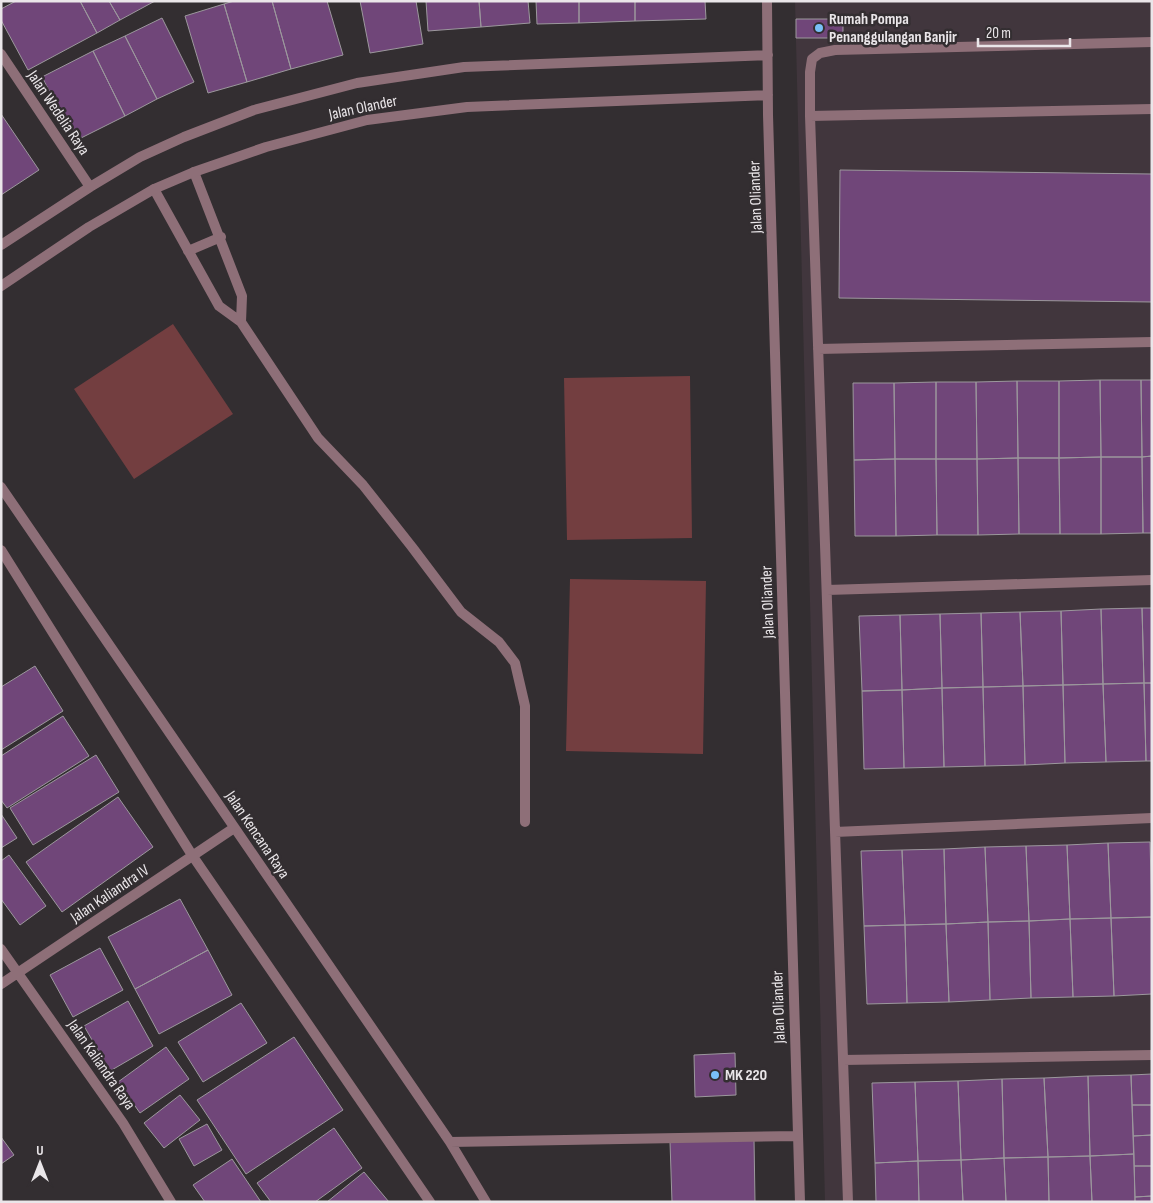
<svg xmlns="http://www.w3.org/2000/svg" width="1153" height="1203" font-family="'Sofia Sans Condensed',sans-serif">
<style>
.built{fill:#41363d}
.green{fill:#733e40}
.building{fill:#704679;stroke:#9c989d}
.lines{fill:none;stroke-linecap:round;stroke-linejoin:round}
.lane{stroke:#8e6f78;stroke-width:10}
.street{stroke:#8e6f78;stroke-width:10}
.poi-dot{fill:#79bff8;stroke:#332e31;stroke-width:2}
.labels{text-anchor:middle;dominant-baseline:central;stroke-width:5;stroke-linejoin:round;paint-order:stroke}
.poi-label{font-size:16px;font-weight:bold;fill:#eae6e9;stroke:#332e31;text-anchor:start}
.street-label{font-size:16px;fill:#eae6e9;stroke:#332e31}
</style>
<rect width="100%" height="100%" fill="#332e31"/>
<path class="built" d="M795,1h357v1201h-327z"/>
<path class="green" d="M173,324l60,90 -99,65 -60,-90z
M690,376l2,162 -125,2 -3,-162z
M570,579l136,2 -3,173 -137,-3z"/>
<path class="building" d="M16,1h64l17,32 -69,37 -27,-50v-11z
M80,1h29l11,19 -23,13z
M109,1h46l-35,19z
M234,1h38l19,68 -44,13 -23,-78z
M272,1h55l16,54 -52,14z
M360,1h56l7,43 -53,9z
M426,1h53l2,26 -53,4z
M479,1h49l2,22 -49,4z
M536,1h43v22l-42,1z
M579,1h56v20l-56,2z
M635,1h70l1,18 -71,2z
M224,4l23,78 -39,11 -23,-77z
M162,18l32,64 -37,17 -32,-63z
M796,19h47v19h-47z
M125,36l32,63 -32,17 -32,-65z
M93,51l32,65 -50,25 -33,-64z
M1,114l38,56 -38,25z
M840,170l312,4v128l-313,-4z
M1100,380l1,77 -42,1v-77z
M1100,380h41l1,77h-41z
M1141,380h11v76l-10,1z
M1017,381l1,77 -41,1 -1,-77z
M1017,381h42v77h-41z
M936,382v77h-41l-1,-76z
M936,382h40l1,77h-41z
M853,383h41l1,76 -41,1z
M1152,456v77h-9l-1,-76z
M1101,457v77h-41l-1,-76z
M1101,457h41l1,76 -42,1z
M1018,458l1,76 -41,1 -1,-76z
M1018,458h41l1,76h-41z
M895,459l1,77h-41l-1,-76z
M895,459h41l1,76 -41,1z
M936,459h41l1,76h-41z
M1142,608l2,75 -41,1 -2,-75z
M1142,608h10v75h-8z
M1101,609l2,75 -40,1 -2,-74z
M1061,611l2,74 -40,1 -3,-74z
M1020,612l3,74 -40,1 -2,-74z
M981,613l2,74 -41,1 -2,-74z
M940,614l2,74 -40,2 -2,-75z
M900,615l2,75 -40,1 -3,-75z
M35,666l28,45 -62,39v-63z
M1144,683l2,78 -40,1 -3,-78z
M1144,683h8v78h-6z
M1103,684l3,78 -41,1 -2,-78z
M1063,685l2,78 -40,2 -2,-79z
M1023,686l2,79 -40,1 -2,-79z
M983,687l2,79 -41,1 -2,-79z
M942,688l2,79 -40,1 -2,-78z
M902,690l2,78 -40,1 -2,-78z
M63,716l26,40 -82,52 -6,-8v-44z
M96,755l23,37 -86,53 -23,-37z
M118,797l35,50 -91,65 -36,-50z
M1,814l16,24 -16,10z
M1150,842l2,75 -41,1 -3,-75z
M1108,843l3,75 -41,1 -3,-74z
M1067,845l3,74 -41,2 -3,-75z
M1026,846l3,75 -41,1 -3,-75z
M985,847l3,75 -42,2 -2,-75z
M944,849l2,75 -41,1 -3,-75z
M902,850l3,75 -41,1 -3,-75z
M9,855l37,51 -26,19 -19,-26v-38z
M180,899l28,51 -73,39 -27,-52z
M1152,917v77l-38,2 -3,-78z
M1111,918l3,78 -41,1 -3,-78z
M1070,919l3,78 -42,1 -2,-77z
M1029,921l2,77 -41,2 -2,-78z
M988,922l2,78 -41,2 -3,-78z
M946,924l3,78 -42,1 -2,-78z
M905,925l2,78 -40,1 -3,-78z
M100,948l23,42 -50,27 -23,-42z
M208,950l24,45 -73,39 -24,-45z
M128,1001l25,45 -43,25 -26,-45z
M241,1003l26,40 -64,39 -25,-40z
M294,1037l49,73 -97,64 -49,-74z
M166,1047l23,32 -49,34 -22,-31z
M735,1053l1,42 -41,2 -1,-42z
M1152,1074v31h-20l-1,-30z
M1131,1075l3,79 -44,2 -2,-80z
M1088,1076l2,80 -42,1 -4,-79z
M1044,1078l4,79 -44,1 -2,-79z
M1002,1079l2,79 -43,2 -3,-79z
M958,1081l3,79 -43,1 -3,-79z
M915,1082l3,79 -43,2 -3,-80z
M180,1095l20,25 -36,28 -20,-25z
M1132,1105h20v30l-19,1z
M207,1124l15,26 -28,16 -15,-27z
M334,1128l28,40 -47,34h-44l-14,-19z
M1152,1135v31h-18l-1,-30z
M1,1137l13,18 -13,9z
M754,1139l1,63h-83l-2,-60z
M1134,1154l1,48h-43l-2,-46z
M1090,1156l2,46h-43l-1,-45z
M1048,1157l1,45h-43l-2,-44z
M1004,1158l2,44h-43l-2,-42z
M232,1159l29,43h-56l-12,-17z
M961,1160l2,42h-44l-1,-41z
M918,1161l1,41h-43l-1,-39z
M1134,1166h18v30l-17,1z
M364,1172l25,30h-62z
M1152,1196v6h-17v-5z"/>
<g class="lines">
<path class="lane" d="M1152,42l-317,8 -15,3 -8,6 -2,13v44l342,-7
M810,116l38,1086
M194,172l48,124 -1,26
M154,189l65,117 22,16 77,116 45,47 49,62 49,65 38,30 16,21 10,43v116
M188,251l33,-14
M818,349l334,-7
M827,590l325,-10
M835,832l317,-14
M843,1060l309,-5"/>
<path class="street" d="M767,1l1,114 32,1087
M1,54l89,133
M1,245l89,-58 50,-30 44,-20 70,-27 103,-27 107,-16 304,-12
M1,286l88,-59 65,-38 40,-17 72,-25 101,-27 100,-13 301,-12
M1,487l449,655 36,60
M1,550l191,305 238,347
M1,949l122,174 48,79
M1,984l233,-156
M450,1142l348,-6"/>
</g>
<g class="poi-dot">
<circle cx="819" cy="28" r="5"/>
<circle cx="715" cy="1075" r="5"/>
</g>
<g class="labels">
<g class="poi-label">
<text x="829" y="19">Rumah Pompa<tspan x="829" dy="18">Penanggulangan Banjir</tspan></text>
<text x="725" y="1075">MK 220</text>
</g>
<g class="street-label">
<text transform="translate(363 108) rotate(-12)">Jalan Olander</text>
<text transform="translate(58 113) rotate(56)">Jalan Wedelia Raya</text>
<text transform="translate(756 197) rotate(-92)">Jalan Oliander</text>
<text transform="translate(768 602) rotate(-92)">Jalan Oliander</text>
<text transform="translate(257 835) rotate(56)">Jalan Kencana Raya</text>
<text transform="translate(110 894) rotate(-34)">Jalan Kaliandra IV</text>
<text transform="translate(779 1007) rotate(-92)">Jalan Oliander</text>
<text transform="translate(101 1065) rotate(55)">Jalan Kaliandra Raya</text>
</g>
</g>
<rect width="1153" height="1203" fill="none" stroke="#eae6e9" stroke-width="5"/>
<g transform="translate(40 1163)" stroke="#332e31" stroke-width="4" paint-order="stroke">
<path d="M0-4L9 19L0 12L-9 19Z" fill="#eae6e9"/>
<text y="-8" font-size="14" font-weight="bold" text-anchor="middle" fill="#eae6e9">U</text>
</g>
<path d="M978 38v8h92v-8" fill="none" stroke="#eae6e9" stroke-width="2.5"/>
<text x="986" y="38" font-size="15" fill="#eae6e9" stroke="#332e31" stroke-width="4" paint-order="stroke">20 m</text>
</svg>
